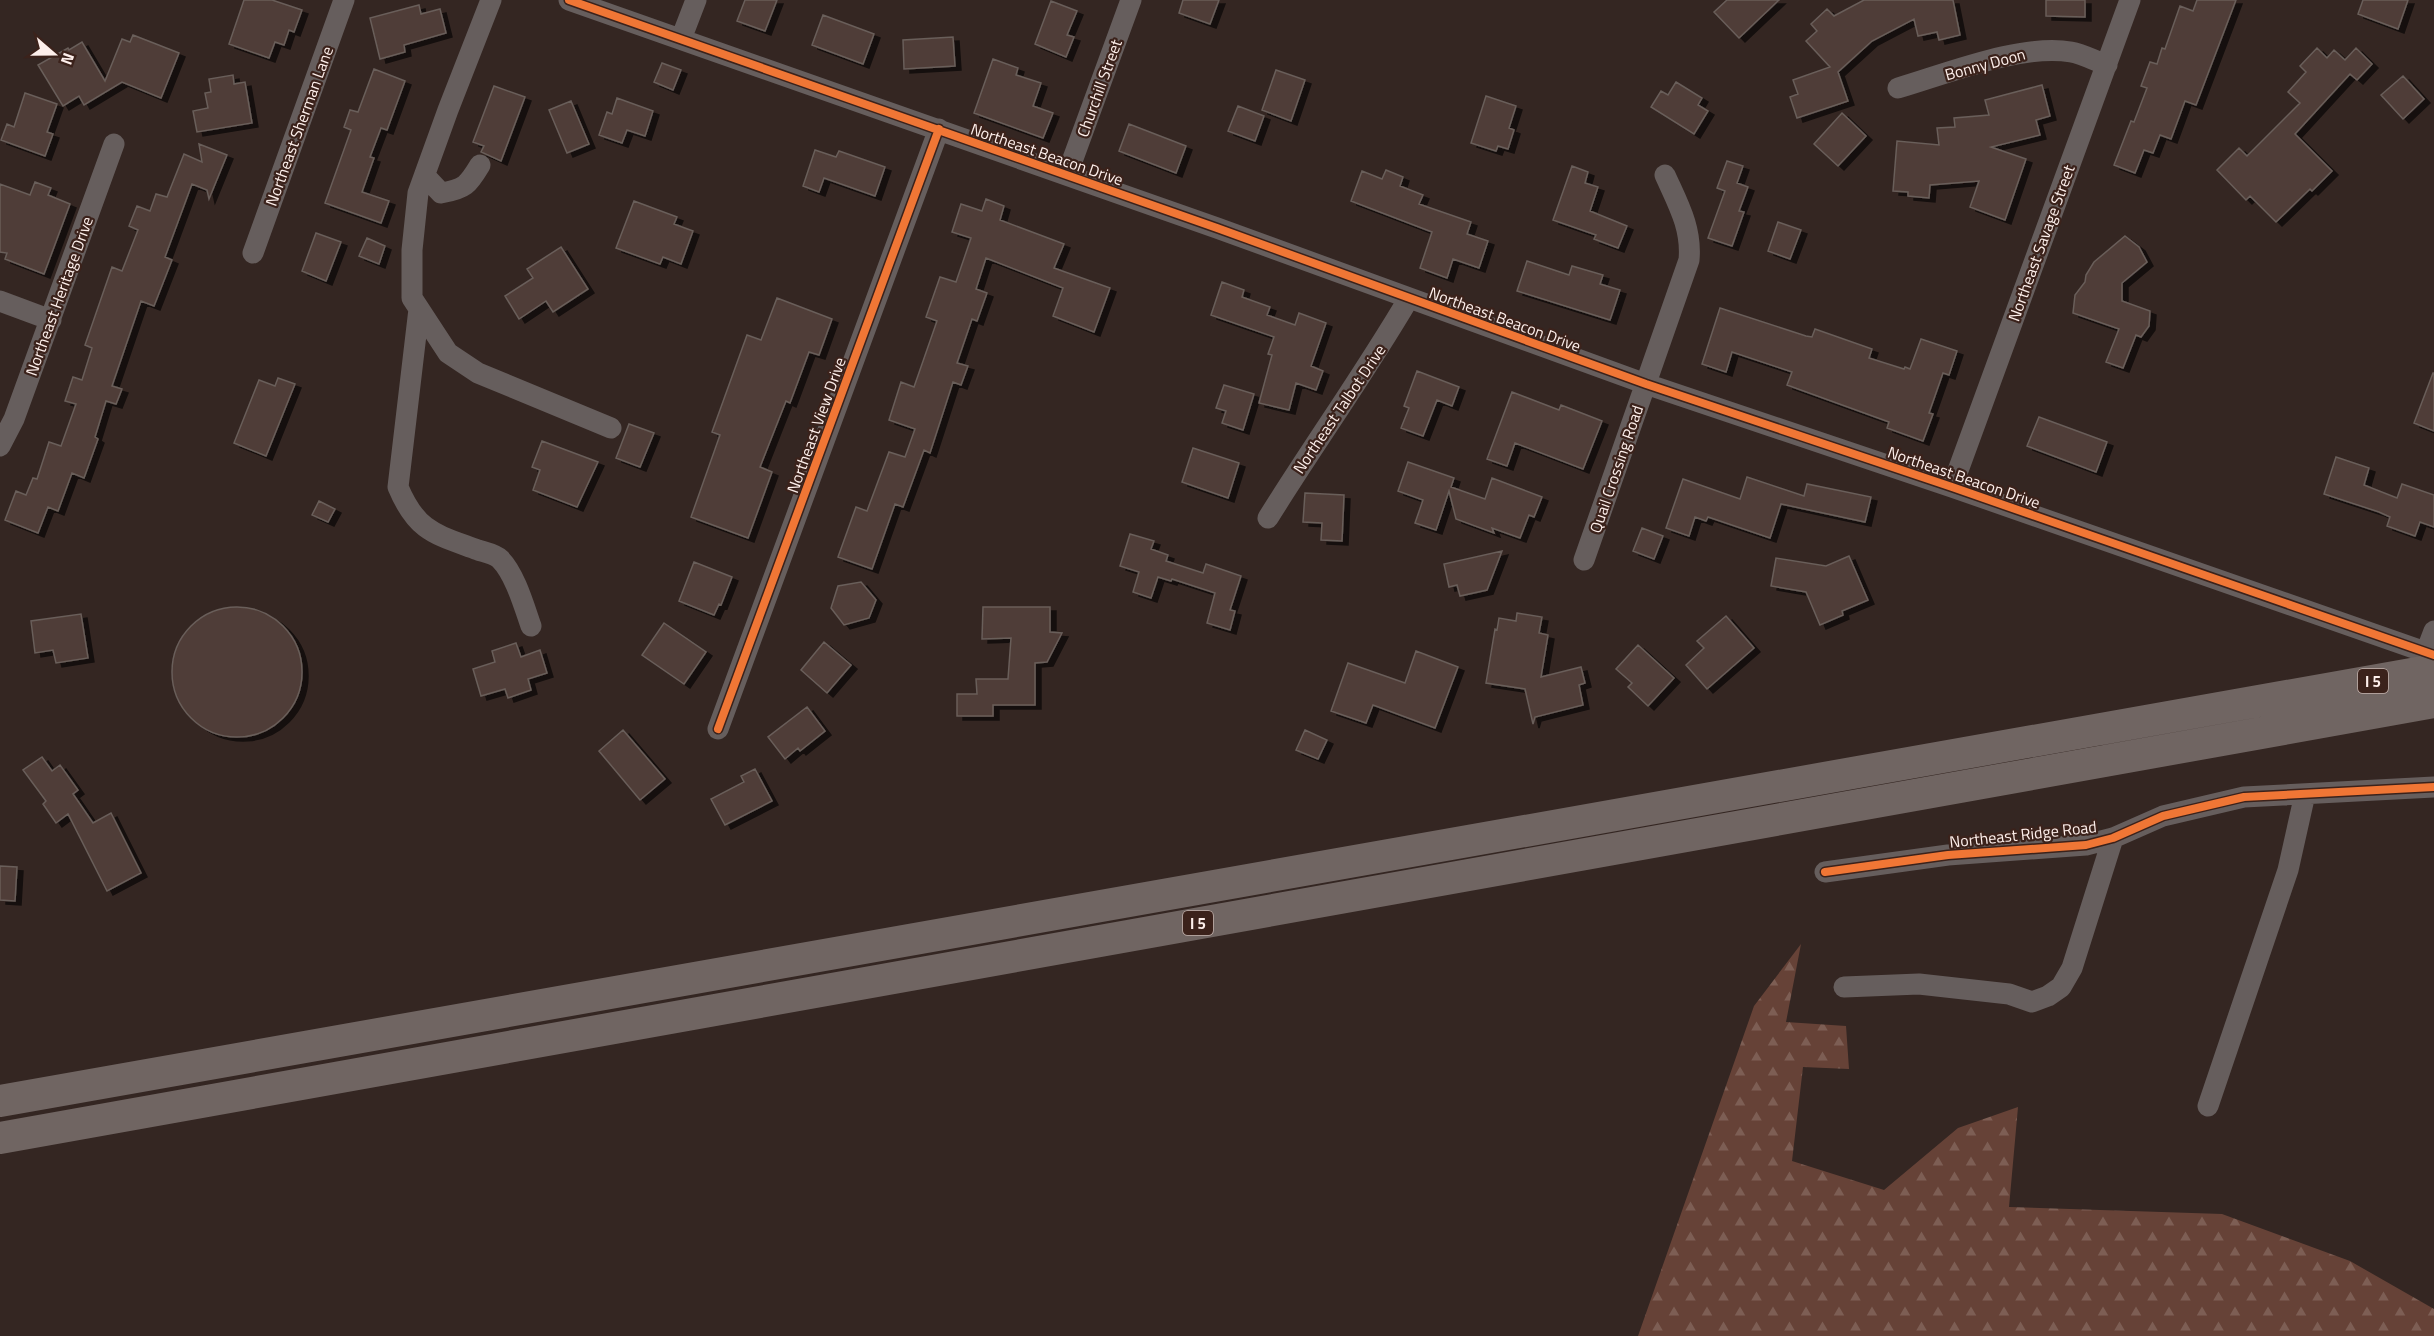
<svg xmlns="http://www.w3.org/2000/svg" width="2434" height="1336" font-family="'Titillium Web',sans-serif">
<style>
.forest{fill:url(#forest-firs)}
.building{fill:#503d37;stroke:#695e5a;stroke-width:1.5;filter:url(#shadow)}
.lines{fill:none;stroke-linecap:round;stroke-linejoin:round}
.minor{stroke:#665e5d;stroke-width:21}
.highway{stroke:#706562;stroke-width:32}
.cycleway-casing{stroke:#3b221b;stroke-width:11}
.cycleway{stroke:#f07635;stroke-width:8}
.labels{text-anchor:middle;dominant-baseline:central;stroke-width:4.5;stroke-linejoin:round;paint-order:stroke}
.shield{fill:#3b221b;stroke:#c3b2ad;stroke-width:1.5}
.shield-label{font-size:15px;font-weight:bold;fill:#fdefeb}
.street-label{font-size:16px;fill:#fdefeb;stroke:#3b221b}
</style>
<defs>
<pattern id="forest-firs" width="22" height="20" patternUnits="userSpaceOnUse" patternTransform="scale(1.5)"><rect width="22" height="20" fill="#664237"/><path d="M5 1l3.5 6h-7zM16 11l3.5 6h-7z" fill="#7d5e54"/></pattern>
<filter id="shadow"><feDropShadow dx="6" dy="4" stdDeviation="0" flood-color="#0009"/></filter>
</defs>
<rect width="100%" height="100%" fill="#342622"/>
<path class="forest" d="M1801,944l-15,78 60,4 3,43 -46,-2 -11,94 92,29 74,-62 60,-21 -9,100 213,7 128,47 84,48v27h-796l116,-330z"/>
<path class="building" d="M244,0h28l30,10 -8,22 -5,-2 -5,15 -9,-3 -6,16 -40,-14z
M745,0h32l-12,31 -28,-10z
M1183,0h36l-9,24 -31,-11z
M1727,0h52l-40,38 -25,-26z
M1864,0h89l7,35 -21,5 -2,-8 -19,4 -4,-17 -42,22 -34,31 10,29 -51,17 -7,-21 8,-3 -5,-14 37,-13 -24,-26 11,-10 -6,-7 16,-15 7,7z
M2046,0h39v17l-39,-1z
M2197,0h39l-40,105 -11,-4 -14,38 -11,-4 -7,18 -9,-3 -9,23 -21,-8 17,-44 3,1 13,-34 -6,-2 9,-24 7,2 5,-16 3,1 15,-43 13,5z
M2363,0h45l-10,29 -40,-15z
M1051,1l26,10 -10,24 7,2 -8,20 -31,-13z
M419,5l2,9 19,-5 6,24 -42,12 1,7 -25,7 -10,-41z
M823,15l51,19 -11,30 -51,-19z
M133,35l46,18 -18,45 -39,-16 -38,23 -5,-9 -16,10 -25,-41 30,-17 1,2 13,-8 23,39 17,-42 8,3z
M953,37l2,29 -51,3 -1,-29z
M2317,48l10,10 7,-8 11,10 11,-12 16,16 -15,16 -7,-6 -55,60 37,37 -20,20 -2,-2 -34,33 -26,-26 -4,4 -29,-30 22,-22 8,8 53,-53 -12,-11 18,-20 -6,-6z
M993,59l25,9 -2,7 25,8 -8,23 20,7 -10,25 -69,-25z
M662,63l19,7 -8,20 -19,-8z
M374,69l31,12 -18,49 -6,-2 -11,29 4,1 -12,34 27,9 -8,22 -56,-20 26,-73 -7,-3 6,-17 8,2z
M1276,70l29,10 -14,41 -29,-11z
M233,75l1,9 11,-2 7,41 -55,9 -4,-21 15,-3 -3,-15 6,-1 -2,-13z
M2403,76l21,23 -21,20 -22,-24z
M1676,82l26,16 -4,7 10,6 -14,23 -43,-27 10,-16 7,4z
M2042,85l8,31 -14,4 4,15 -49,12 35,12 -21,61 -35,-13 9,-26 -49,4 -1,13 -21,-2v-4l-15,-1 4,-50 42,4 -2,-17 18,-1 -1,-9 35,-3 -4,-15z
M494,86l31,11 -24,64 -20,-9 3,-6 -11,-4z
M25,93l32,11 -10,28 6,2 -8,22 -44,-16 6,-16 7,3z
M1486,96l30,10 -7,22 5,2 -6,19 -10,-3 -2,5 -25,-8z
M617,98l36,13 -8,25 -18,-6 -5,13 -23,-8 8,-23 5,2z
M571,101l18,43 -22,9 -18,-43z
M1238,106l26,10 -9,25 -27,-10z
M1842,113l24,23 -28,30 -24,-22z
M1129,124l57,22 -10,27 -57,-22z
M199,144l28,11 -18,44 -2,-9 -15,-6 -27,73 7,3 -18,46 -13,-5 -29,85 10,3 -6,15 -10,-3 -11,36 3,2 -14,39 -12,-5 -14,38 -10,-4 -10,26 -33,-13 11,-29 10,4 7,-17 4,1 12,-37 12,4 15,-42 -11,-3 8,-24 9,3 10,-32 -7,-3 27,-78 10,4 16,-41 -9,-4 8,-20 13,5 6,-17 11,3 17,-43 18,8z
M815,150l21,7 3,-6 46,16 -10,29 -51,-18 -5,14 -16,-6z
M1727,161l16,5 -6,17 11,4 -9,24 5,1 -12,34 -24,-8 17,-47 -8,-3z
M1572,166l16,6 -3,11 13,4 -8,24 37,15 -9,22 -24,-9 2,-4 -43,-15z
M1386,170l17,7 -3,9 23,9 -4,9 52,18 -4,12 21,7 -9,27 -26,-9 -6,19 -27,-10 12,-36 -81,-31 11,-30 20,8z
M35,182l16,6 -3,7 22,9 -26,70 -39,-15 2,-6 -7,-1v-68l30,11z
M986,199l18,7 -4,14 64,24 -10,24 56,20 -16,44 -41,-16 10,-28 -77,-30 -10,31 11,4 -10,28 -5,-2 -15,44 11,3 -7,19 -8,-3 -23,71 -6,-3 -21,57 -8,-3 -23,65 -34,-12 18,-50 11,4 22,-59 16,5 10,-28 -26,-9 12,-38 13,5 23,-66 -11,-4 14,-40 16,5 15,-44 -19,-6 9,-28 21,7z
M634,201l43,16 -3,7 19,7 -12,33 -18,-7 -3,7 -44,-16z
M1778,222l23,8 -11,29 -22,-8z
M316,233l25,9 -15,39 -24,-10z
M2125,236l14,11 8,15 -25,21v18l28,10 -1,15 -8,11 -5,-2 -13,33 -17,-6 13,-33 -46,-16 2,-18 10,-13 1,-7 8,-13z
M367,238l18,8 -6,18 -20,-8z
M561,247l27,42 -35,23 -7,-11 -27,18 -14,-23 28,-18 -6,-9z
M1527,261l42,14 3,-9 31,9 -3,9 20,6 -10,30 -93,-29z
M1222,282l22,8 -2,7 28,10 -3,8 28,10 4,-12 27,10 -15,43 12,5 -7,19 -20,-7 -7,27 -30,-7 13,-48 -4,-1 6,-17 -63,-22z
M777,298l55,21 -13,36 -10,-3 -19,51 -4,-2 -26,66 12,5 -24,66 -57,-21 29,-82 -8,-3 35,-97 14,5z
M1720,308l86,28 6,1 3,-8 57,20 -3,9 35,11 1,-2 5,2 11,-30 36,12 -8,24 -6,-2 -14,40 4,1 -10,27 -36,-13 2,-6 -102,-37 5,-13 -60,-20 -6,20 -24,-8z
M1417,371l42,16 -7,19 -15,-6 -14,36 -22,-8 8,-20 -5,-2z
M2433,373h1v58l-20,-8z
M278,378l17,6 -29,72 -32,-13 25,-63 16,6z
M1224,385l30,9 -11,36 -21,-7 4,-12 -10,-3z
M1512,392l47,18 2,-5 41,16 -19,48 -68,-26 -8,23 -20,-7z
M2039,417l68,25 -11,30 -69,-26z
M629,424l25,9 -14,34 -24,-9z
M542,441l56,21 -21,45 -44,-17 7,-20 -8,-3z
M1193,448l46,15 -11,35 -46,-16z
M2336,457l33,11 -5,17 33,13 5,-14 32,11v32l-14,-5 -5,14 -28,-10 3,-9 -11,-5 -55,-18z
M1408,462l46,16 -3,9 34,12 7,-21 50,19 -8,20 -5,-2 -9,23 -28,-10 2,5 -38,-14 -7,-28 -13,39 -21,-7 8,-23 -25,-9z
M1747,477l57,19 3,-12 64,13 -6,25 -84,-18 -11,34 -62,-21 -2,4 -11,-4 -6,19 -23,-8 17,-49 57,20z
M1305,493l39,2 -2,46 -21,-1 1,-17 -19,-1z
M319,501l16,8 -7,13 -16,-7z
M1642,528l21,8 -9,23 -21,-8z
M1130,534l24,7 -3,8 17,6 -2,6 37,12 3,-9 35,12 -11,34 5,1 -5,19 -23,-7 8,-30 -43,-14 -1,2 -13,-4 -7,21 -18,-6 6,-20 -19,-6z
M1502,551l-15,39 -27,6 -3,-11 -8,2 -5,-23z
M1849,556l19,44 -26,11 1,4 -23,10 -14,-33 -35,-6 5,-28 50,8z
M694,562l38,15 -11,28 -2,-1 -5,11 -35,-14z
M861,582l15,18 -7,18 -25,7 -13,-17 7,-22z
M172 672a65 65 0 1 1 130 0a65 65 0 1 1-130 0Z
M983,607h67v25l12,1 -15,29 -12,1v42h-42v11h-36v-22h20l-1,-15h32l3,-41 -29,1z
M1517,613l25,4 -3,16 9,2 -7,42 40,-10 4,16 -6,2 4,20 -48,12 -2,7 -8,-35 -39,-6 9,-54 2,1 2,-12 17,3z
M81,614l7,44 -32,5 -3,-13 -18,3 -4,-32z
M1726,616l28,32 -47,41 -21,-24 18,-17 -7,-7z
M664,623l42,29 -22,32 -42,-29z
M824,642l27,23 -24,28 -26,-23z
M516,643l5,14 19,-7 7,23 -19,6 3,11 -23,8 -3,-9 -24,7 -8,-27 22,-7 -3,-11z
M1638,645l36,33 -26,28 -20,-19 4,-4 -16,-14z
M1416,651l42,16 -23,61 -62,-23 -7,18 -35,-12 17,-48 57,20z
M807,707l18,24 -25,20 -2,-3 -13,11 -17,-22z
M623,730l42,49 -25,21 -41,-49z
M1305,730l22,10 -9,19 -22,-9z
M42,757l10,14 8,-6 18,25 -5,4 20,29 18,-10 30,60 -34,18 -39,-77 -12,9 -13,-19 3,-3 -23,-31z
M755,769l17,32 -47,24 -14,-26 33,-17 -3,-6z
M0,866l17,1 -2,34 -15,-1z"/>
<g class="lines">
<path class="minor" d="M491,0l-43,110 -30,83 -6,57v48l36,55 30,20 133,55
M569,0l648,228 429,156 306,103 482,168
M681,39l15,-39
M1898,88c48,-14 125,-45 173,-36 12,2 24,9 36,13
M1067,175l64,-175
M425,176l16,17c24,-4 27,-8 39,-28
M253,253l91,-253
M0,301l51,19
M419,309l-21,178c19,45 37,47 80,63 6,2 17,4 22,9 15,15 24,47 31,67
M0,446l14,-27 100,-275
M1952,487l178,-487
M1268,518c46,-74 97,-145 141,-220
M1584,560l105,-300c3,-32 -11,-56 -24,-85
M2426,652l8,-21
M718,729l221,-600
M1825,872l123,-17 138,-10 27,-7 50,-22 81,-19 190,-10
M1844,987l75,-3 90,10 23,8 16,-6 13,-9 11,-19 41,-130
M2208,1106l80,-236 17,-76"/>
<path class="highway" d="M0,1101l2434,-431
M0,1138l2434,-436"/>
<defs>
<path id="cycleway" d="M569,0l648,228 429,156 306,103 482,168
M718,729l221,-600
M1825,872l123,-17 138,-10 27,-7 50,-22 81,-19 190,-10"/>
</defs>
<use href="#cycleway" class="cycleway-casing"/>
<use href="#cycleway" class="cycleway"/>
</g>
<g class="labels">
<g class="shield">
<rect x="2358" y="669" width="30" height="24" rx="4.5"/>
<rect x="1183" y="911" width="30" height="24" rx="4.5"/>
</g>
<g class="shield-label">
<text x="2373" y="681">I 5</text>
<text x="1198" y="923">I 5</text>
</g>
<g class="street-label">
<text transform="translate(1985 64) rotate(-15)">Bonny Doon</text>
<text transform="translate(1099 88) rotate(-70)">Churchill Street</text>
<text transform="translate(299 126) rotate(-70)">Northeast Sherman Lane</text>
<text transform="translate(1047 154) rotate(19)">Northeast Beacon Drive</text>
<text transform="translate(2041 243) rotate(-70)">Northeast Savage Street</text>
<text transform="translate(59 296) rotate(-70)">Northeast Heritage Drive</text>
<text transform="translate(1505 319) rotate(20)">Northeast Beacon Drive</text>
<text transform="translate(1339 409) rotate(-56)">Northeast Talbot Drive</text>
<text transform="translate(816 425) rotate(-70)">Northeast View Drive</text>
<text transform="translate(1616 469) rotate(-71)">Quail Crossing Road</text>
<text transform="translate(1964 477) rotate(19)">Northeast Beacon Drive</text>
<text transform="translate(2023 834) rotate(-6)">Northeast Ridge Road</text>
</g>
</g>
<g transform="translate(54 54) rotate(110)" stroke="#3b221b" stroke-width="4.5" paint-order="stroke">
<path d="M0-4.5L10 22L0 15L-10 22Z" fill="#fdefeb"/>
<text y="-9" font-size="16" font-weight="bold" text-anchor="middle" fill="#fdefeb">N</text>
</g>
</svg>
